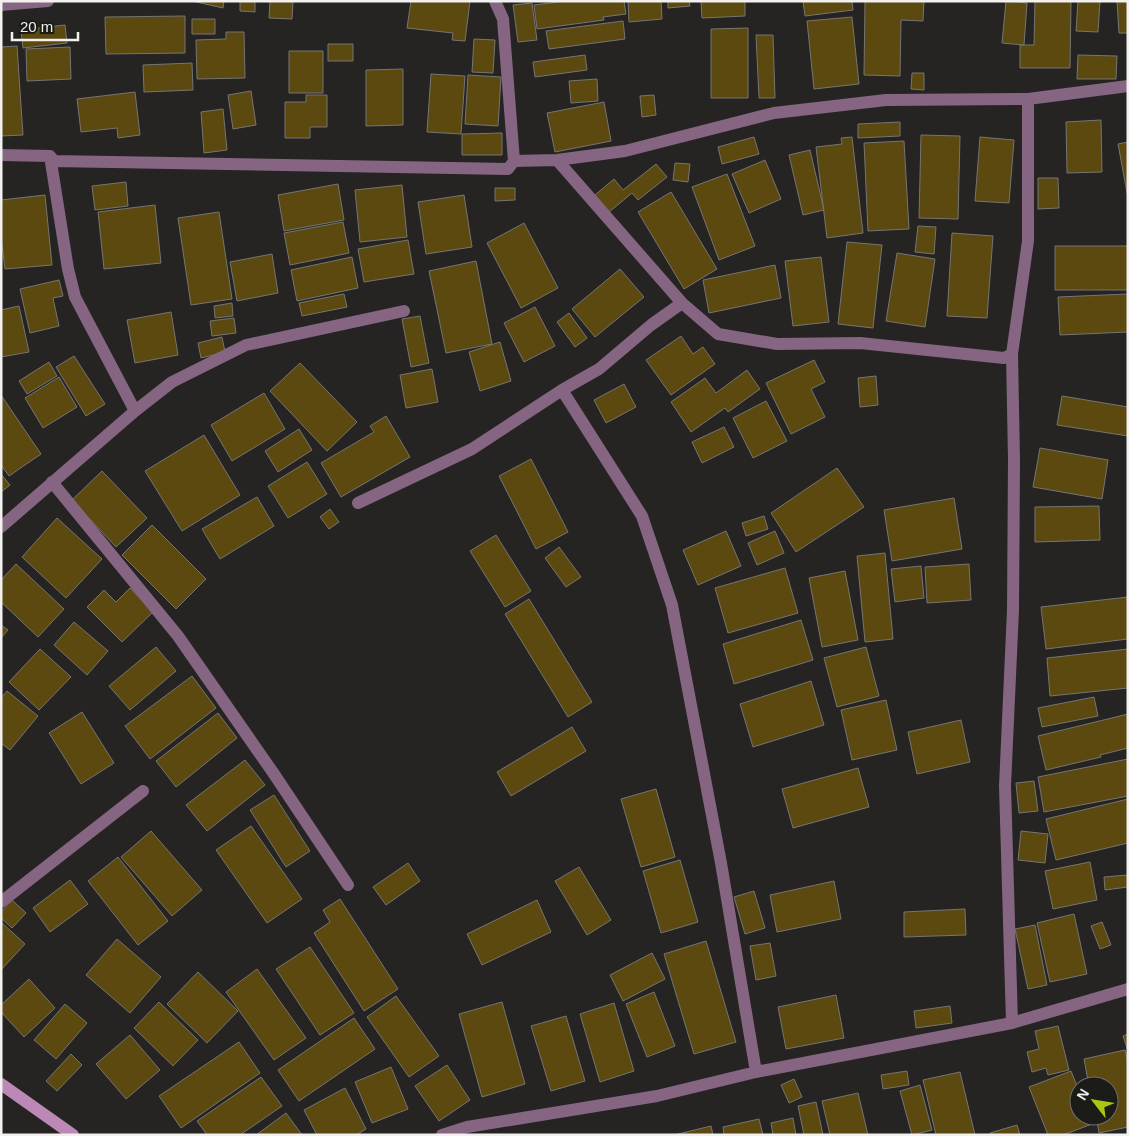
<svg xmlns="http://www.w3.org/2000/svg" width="1129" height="1136" font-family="Arial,sans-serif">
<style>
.building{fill:#5b4910;stroke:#767572}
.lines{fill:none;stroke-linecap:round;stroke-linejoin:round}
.street{stroke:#856581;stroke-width:12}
.secondary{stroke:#bc89b6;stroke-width:12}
</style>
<rect width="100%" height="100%" fill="#252422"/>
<path class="building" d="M192,1h32l-1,7z
M240,1h15v11l-15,-1z
M270,1h23l-1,18 -23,-1z
M411,1h59l-5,40 -13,-1 1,-7 -46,-5z
M566,1h58l2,13 -23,3 1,3 -67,9 -3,-24z
M628,1h33l1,18 -33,3z
M668,1h21l1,5 -22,2z
M701,1h44v15l-43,2z
M803,1h49l1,9 -48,6z
M865,1h59l-1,20 -22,-1 -1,56 -36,-1z
M1006,1l21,2 -3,42 -22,-2z
M1035,1h36l-1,67h-50v-23h14z
M1078,1h22l-2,31 -22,-1z
M1117,1h11v32h-9z
M532,3l5,37 -19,2 -5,-37z
M185,16v37l-79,1 -1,-37z
M852,17l7,67 -45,5 -7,-68z
M192,19h23v15h-23z
M623,21l2,18 -76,10 -3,-18z
M65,25l2,18 -44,5 -2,-18z
M748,28v70h-37v-69z
M226,32h18l1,46 -48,1 -1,-39 30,-1z
M756,35h17l2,63h-16z
M474,39l21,1 -2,33 -21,-1z
M328,44h25v17h-25z
M17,46l6,89 -22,1v-89z
M70,47l1,32 -44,2 -1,-32z
M289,51h34v42h-34z
M585,55l2,15 -52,7 -2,-15z
M1078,55l39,1 -1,23h-39z
M192,63l1,27 -49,2 -1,-27z
M403,69v56l-37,1v-56z
M912,73h12v17l-13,-1z
M431,74l34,2 -4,58 -34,-2z
M468,75l33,2 -3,49 -33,-2z
M597,79l1,22 -27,2 -2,-22z
M251,91l5,34 -23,4 -5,-34z
M135,92l5,43 -22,3 -1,-10 -36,4 -4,-33z
M306,95h21v32h-17v11h-25v-36h21z
M654,95l2,20 -14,2 -2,-21z
M604,102l7,39 -56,11 -8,-39z
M223,109l4,41 -23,3 -3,-41z
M1101,120l1,52 -35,1 -1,-51z
M900,122v14l-42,2v-14z
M502,133v22h-40v-21z
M921,135l39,1 -2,83 -39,-1z
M754,137l5,17 -37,10 -4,-17z
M852,137l11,96 -36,5 -11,-91 26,-3 -1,-6z
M980,137l34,3 -5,63 -34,-2z
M904,141l5,88 -41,2 -4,-88z
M1128,142v56l-10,-54z
M810,150l14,60 -21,5 -14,-60z
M765,160l16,39 -32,14 -17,-39z
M675,163l15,1 -2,18 -15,-2z
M656,164l11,13 -29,23 -6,-7 -23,19 -14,-17 19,-16 9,11z
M727,174l28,72 -36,14 -27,-73z
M1038,178h20l1,30 -21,1z
M126,182l2,24 -33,4 -3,-24z
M338,184l6,36 -60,11 -6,-36z
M402,185l5,52 -47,5 -5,-52z
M495,188h20v12l-20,1z
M671,192l46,77 -33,20 -46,-77z
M45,195l7,70 -47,4 -4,-32v-37z
M464,195l8,52 -46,7 -8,-52z
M155,205l6,58 -57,6 -6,-57z
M219,212l13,87 -41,6 -13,-87z
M343,222l6,31 -59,12 -6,-32z
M524,223l34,65 -37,20 -34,-65z
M918,226l18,1 -2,27 -19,-2z
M952,233l41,3 -6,82 -40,-2z
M408,240l6,34 -50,8 -6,-33z
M847,242l35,3 -9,83 -35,-4z
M1055,246h73v44h-73z
M897,253l38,6 -10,68 -39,-6z
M272,254l6,39 -41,8 -7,-39z
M352,257l6,31 -61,13 -6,-31z
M821,257l8,65 -36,4 -8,-65z
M476,261l16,83 -46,9 -17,-82z
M775,265l6,33 -72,15 -6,-33z
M620,269l24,28 -49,40 -23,-28z
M59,280l4,16 -10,2 6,28 -29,7 -10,-44z
M344,294l3,13 -45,9 -3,-13z
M1128,294v38l-68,3 -2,-38z
M232,303l1,13 -18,2 -1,-12z
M19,306l10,46 -28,5v-47z
M535,307l20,39 -31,16 -20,-39z
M171,312l7,43 -43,8 -8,-43z
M569,313l18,25 -12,9 -18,-25z
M420,316l9,47 -18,4 -9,-48z
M234,318l2,15 -24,3 -2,-15z
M681,336l12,18 10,-7 12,17 -44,31 -25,-35z
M222,337l3,15 -24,6 -3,-15z
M500,342l11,39 -31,10 -11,-39z
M74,356l31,48 -19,12 -30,-49z
M814,360l11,22 -14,7 14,28 -34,17 -25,-51z
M49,362l8,14 -30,18 -8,-13z
M300,363l57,59 -30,29 -57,-60z
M432,369l6,33 -32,6 -6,-33z
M747,370l13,19 -32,23 -3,-4 -34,24 -20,-30 34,-24 11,15z
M876,376l2,29 -18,2 -2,-29z
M59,377l18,30 -34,21 -18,-30z
M624,384l12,23 -30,16 -12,-23z
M264,393l21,36 -53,32 -21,-36z
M1,395l40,59 -32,22 -8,-11z
M1062,396l66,11v29l-71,-11z
M766,401l21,40 -34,17 -20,-40z
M386,416l24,41 -69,40 -20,-34 53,-31 -4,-6z
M724,427l10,20 -32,16 -10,-21z
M299,429l13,21 -34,22 -13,-21z
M204,435l36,60 -58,36 -37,-60z
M1040,448l68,12 -6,39 -69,-12z
M531,459l37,73 -32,17 -37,-73z
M307,462l20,32 -39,24 -20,-32z
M837,468l27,39 -68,45 -25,-39z
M102,471l45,47 -31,29 -44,-47z
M1,474l9,11 -9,7z
M257,497l17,29 -54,33 -18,-30z
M954,498l8,51 -70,12 -8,-51z
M1099,506l1,34 -65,2v-35z
M330,509l9,13 -10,7 -9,-12z
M764,516l4,13 -22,7 -4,-13z
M57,518l45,41 -36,39 -44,-41z
M152,525l54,54 -30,30 -54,-54z
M726,531l15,35 -43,19 -15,-35z
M775,531l9,22 -27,12 -9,-22z
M496,535l35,56 -26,16 -35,-56z
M559,547l22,30 -15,10 -21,-29z
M885,553l8,86 -28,3 -8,-86z
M16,564l48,45 -26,28 -37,-35v-22z
M969,564l2,36 -44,3 -2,-36z
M921,566l3,32 -29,4 -4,-33z
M785,568l13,45 -70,20 -13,-45z
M845,571l13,69 -36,7 -13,-69z
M130,588l23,24 -31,30 -35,-35 17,-17 12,12z
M1128,597v42l-82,10 -5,-42z
M529,599l63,103 -24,15 -63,-103z
M801,620l12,40 -79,24 -11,-40z
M74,622l34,29 -21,24 -33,-30z
M1,625l7,5 -7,8z
M156,647l20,24 -46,39 -21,-24z
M866,647l13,49 -42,11 -13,-49z
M40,649l31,28 -32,33 -30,-28z
M1128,649v39l-78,8 -3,-38z
M192,676l24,32 -66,51 -25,-33z
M811,681l13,44 -71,22 -13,-43z
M7,691l31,25 -28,34 -9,-7v-45z
M1094,697l4,19 -56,11 -4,-19z
M886,700l11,50 -45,10 -11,-50z
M82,712l32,51 -33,21 -32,-51z
M218,713l19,25 -61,49 -20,-26z
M1128,714v34l-28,7 1,2 -55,13 -8,-34z
M961,720l9,42 -53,12 -9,-42z
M572,727l14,24 -75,45 -14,-24z
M1128,759v37l-84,16 -6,-35z
M245,760l20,25 -58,46 -21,-26z
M858,768l11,39 -76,21 -11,-39z
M1034,781l4,30 -19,2 -3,-30z
M656,789l19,68 -34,10 -20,-68z
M274,795l36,56 -24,16 -36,-57z
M1128,799v44l-72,17 -10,-41z
M251,826l51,73 -35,24 -51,-73z
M151,831l51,59 -30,26 -51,-59z
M1021,831l27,3 -3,29 -27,-3z
M118,857l50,64 -30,24 -50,-64z
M680,860l18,62 -37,11 -18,-62z
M1090,862l7,38 -44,9 -8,-38z
M408,863l12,18 -34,24 -13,-18z
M579,867l32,53 -24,15 -32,-54z
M1128,875v12l-23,3 -1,-13z
M70,880l18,24 -38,28 -17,-24z
M834,881l7,38 -64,13 -7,-37z
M754,891l11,37 -20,6 -11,-37z
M340,899l58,90 -34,22 -50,-78 16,-11 -7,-12z
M12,900l14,13 -14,15 -11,-10v-6z
M537,900l14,32 -69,33 -15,-31z
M965,909l1,26 -62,2v-25z
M1074,914l13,60 -37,8 -13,-59z
M1,922l24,22 -24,26z
M1102,922l9,23 -11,4 -9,-23z
M1035,925l12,60 -19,4 -13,-60z
M117,939l44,38 -31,36 -44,-38z
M706,941l30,101 -42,12 -30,-100z
M770,943l6,33 -20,4 -6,-34z
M310,947l44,66 -34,22 -44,-66z
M652,953l13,26 -42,22 -13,-26z
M257,969l49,69 -32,22 -48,-68z
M198,972l40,39 -31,32 -40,-39z
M29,979l26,29 -31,29 -23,-25v-7z
M654,992l21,54 -28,11 -21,-53z
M836,995l8,43 -58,11 -8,-42z
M396,996l43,60 -30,21 -42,-60z
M159,1002l39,38 -25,26 -39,-38z
M502,1002l23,82 -43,13 -23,-83z
M614,1003l20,68 -34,11 -20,-68z
M65,1004l22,19 -31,36 -22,-19z
M950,1006l2,17 -36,5 -2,-17z
M566,1016l19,65 -34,10 -20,-65z
M354,1018l21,31 -76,52 -21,-31z
M1058,1026l11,44 -21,5 -2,-7 -14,4 -5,-20 12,-3 -4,-18z
M1128,1034v17l-5,-15z
M130,1035l30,35 -34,29 -30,-35z
M239,1042l21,31 -79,55 -22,-32z
M1125,1050l3,13v64l-29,6 -3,-17h13v-30h-20l-5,-27z
M71,1054l11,11 -25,26 -11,-10z
M447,1065l23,35 -31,21 -24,-35z
M391,1067l17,42 -36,14 -17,-41z
M907,1071l2,14 -26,4 -2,-14z
M1071,1071l8,20v25h10l3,8 -29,11h-15l-19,-48z
M960,1072l15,63h-39l-13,-55z
M261,1077l21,29 -42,29h-33l-10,-14z
M794,1079l8,18 -13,6 -8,-18z
M920,1085l12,45 -20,5 -12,-44z
M345,1088l21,41 -10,6h-39l-13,-25z
M858,1093l10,42h-38l-8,-34z
M816,1102l7,33h-19l-6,-29z
M286,1113l16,22h-46z
M793,1118l3,17h-23l-2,-12z
M759,1119l4,16h-39l-1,-8z
M1017,1125l3,10h-29l-1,-2z
M711,1126l2,9h-39z"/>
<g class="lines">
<path class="street" d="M495,1l8,18 11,142
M1,5l47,-4
M1,155l49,1 4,5 454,8 6,-8 43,-1 68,-9 149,-38 112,-13 142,-1 100,-13
M50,156l18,113 7,28 60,114
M557,160l125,143 36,31 59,10 83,-1 144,15 8,-4
M562,390l80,126 30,89 49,258 35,209
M52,482l126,154 96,138 74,111
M358,503l114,-54 90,-59 37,-21 52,-44 31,-22
M1,527l134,-116 37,-29 74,-37 158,-34
M1,902l142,-111
M1012,1023l-7,-237 8,-176 1,-150 -2,-106 16,-113v-142
M442,1135l25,-8 190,-31 99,-24 256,-49 116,-34"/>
<path class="secondary" d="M1,1084l72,51"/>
</g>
<rect width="1129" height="1136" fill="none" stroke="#f2f1f0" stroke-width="5"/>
<g transform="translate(1094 1101) rotate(301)"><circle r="24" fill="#1b1b18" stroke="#71716e"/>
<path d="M0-4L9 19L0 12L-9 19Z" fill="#acc611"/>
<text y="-8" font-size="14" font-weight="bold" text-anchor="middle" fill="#f2f1f0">N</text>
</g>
<path d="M12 32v8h66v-8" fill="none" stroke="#f2f1f0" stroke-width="2.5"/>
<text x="20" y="32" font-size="15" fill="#f2f1f0" stroke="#1b1b18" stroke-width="4" paint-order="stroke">20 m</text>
</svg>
